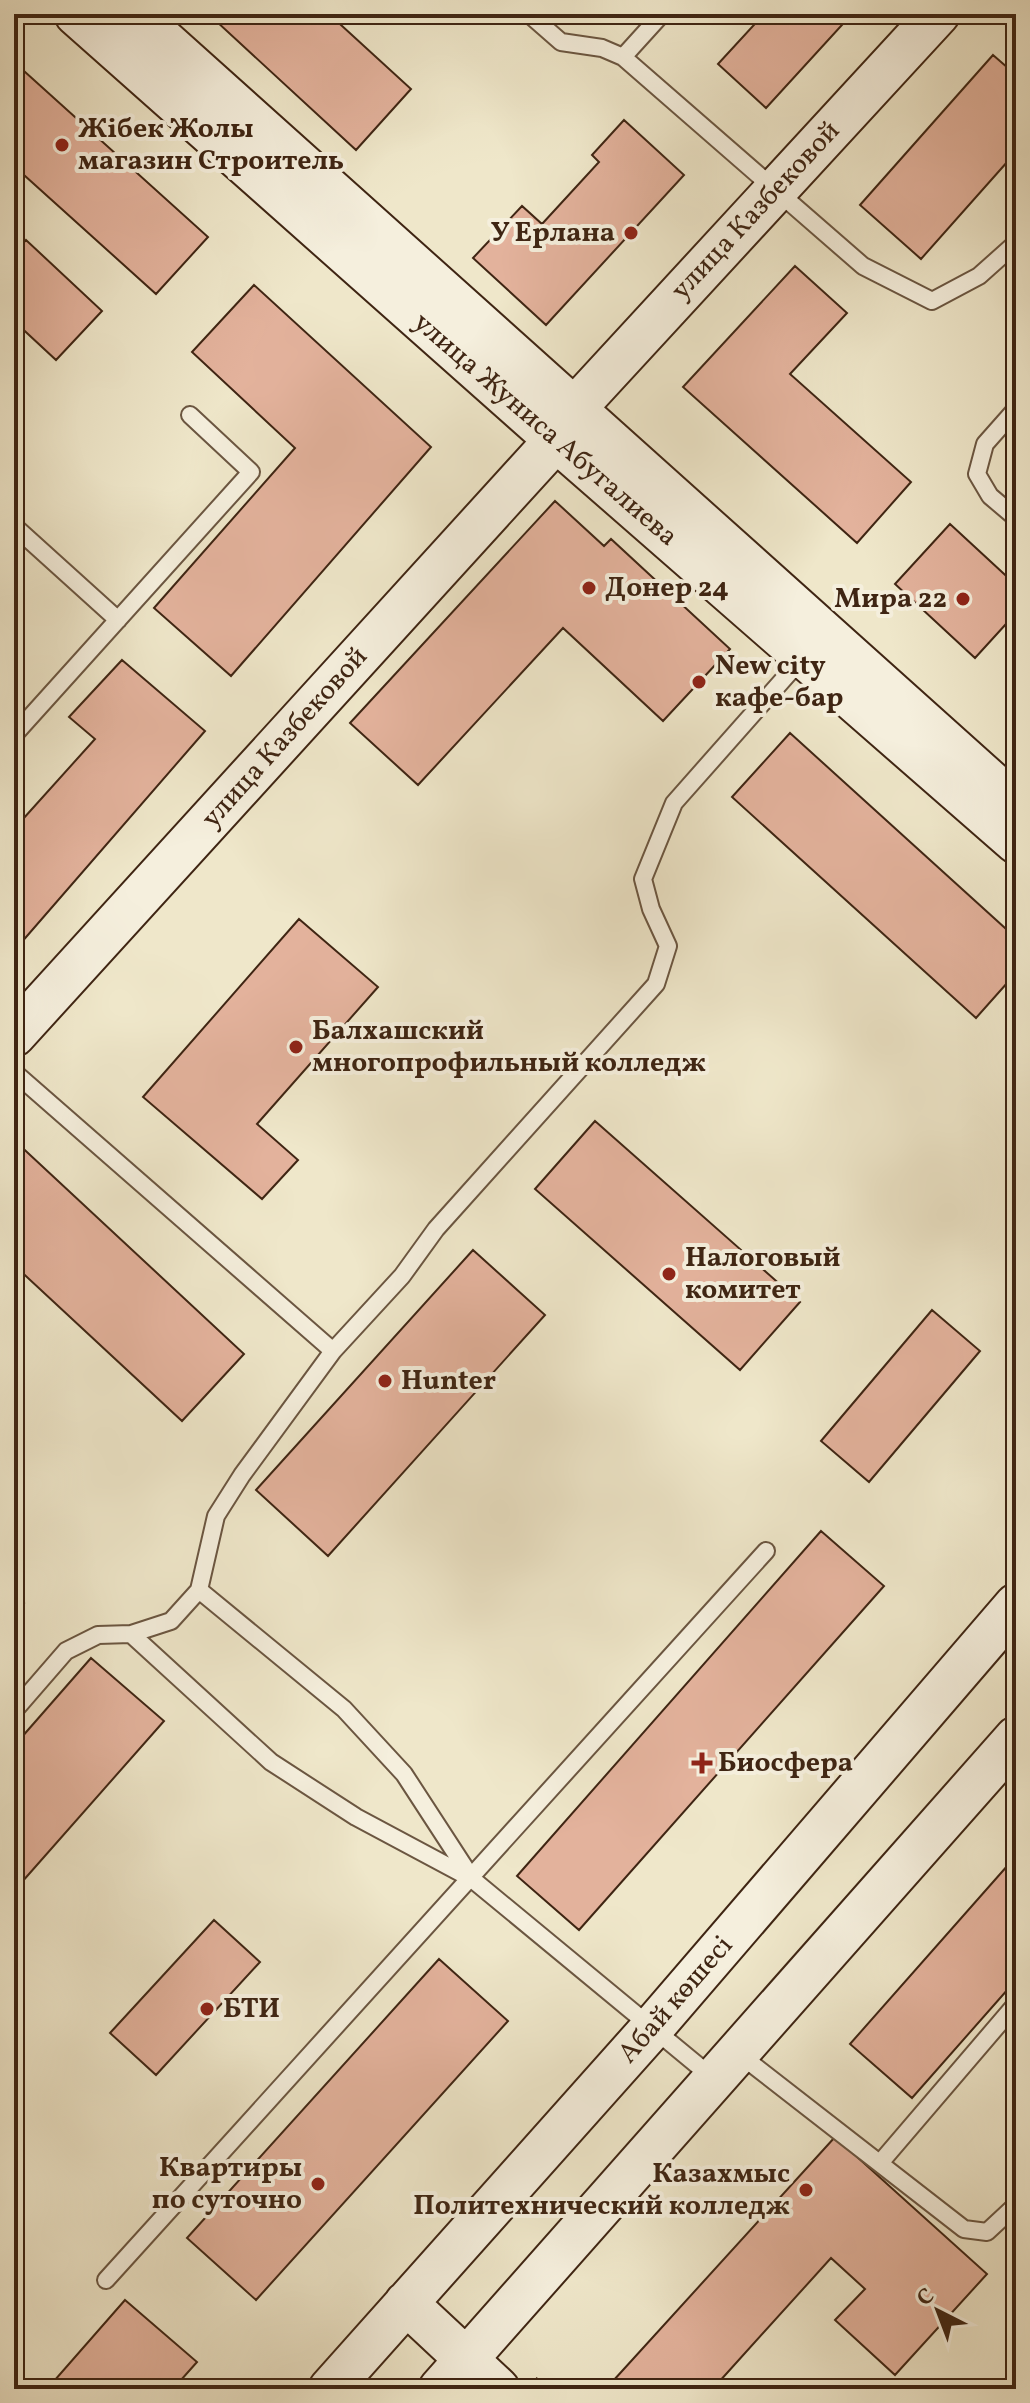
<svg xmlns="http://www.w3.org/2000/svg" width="1030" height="2403" font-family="Vollkorn,serif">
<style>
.building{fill:#e3b29c;stroke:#3f2513;stroke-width:2}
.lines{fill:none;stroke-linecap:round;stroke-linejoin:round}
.lane-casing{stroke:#6b5641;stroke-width:20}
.secondary-casing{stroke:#3f2513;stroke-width:46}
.path{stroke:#3f2513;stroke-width:5;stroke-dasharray:6 4;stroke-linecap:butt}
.lane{stroke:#f5efdd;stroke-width:16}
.secondary{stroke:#f5efdd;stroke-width:42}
.poi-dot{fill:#8f2418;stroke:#f5efdd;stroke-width:3}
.labels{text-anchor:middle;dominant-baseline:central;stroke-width:8;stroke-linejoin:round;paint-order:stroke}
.poi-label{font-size:28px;font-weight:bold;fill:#3f2513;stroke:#f5efdd;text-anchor:start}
.street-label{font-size:28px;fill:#3f2513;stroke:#f5efdd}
</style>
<rect width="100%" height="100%" fill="#efe7ca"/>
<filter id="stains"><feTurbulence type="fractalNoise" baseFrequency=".0025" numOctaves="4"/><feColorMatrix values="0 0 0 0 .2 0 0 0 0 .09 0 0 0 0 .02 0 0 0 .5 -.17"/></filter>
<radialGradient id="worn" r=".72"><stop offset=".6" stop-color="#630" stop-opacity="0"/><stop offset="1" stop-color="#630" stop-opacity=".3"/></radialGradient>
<path class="building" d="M222,14h107l82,75 -55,61 -140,-129z
M764,14h88l-86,94 -48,-44z
M993,55l23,20v77l-95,107 -61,-54z
M14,62l194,175 -52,57 -142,-128z
M624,120l60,55 -138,150 -73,-67 49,-52 20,18 57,-62 -7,-7z
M26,240l76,71 -46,49 -42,-39v-68z
M795,266l52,47 -57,61 121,108 -54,61 -174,-156z
M254,285l177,162 -200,229 -77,-68 141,-160 -103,-96z
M555,501l49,45 7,-7 119,110 -67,72 -100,-93 -145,157 -68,-62z
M950,524l66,61v28l-41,45 -80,-74z
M122,660l83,71 -191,220v-122l81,-90 -26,-22z
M790,733l226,205v35l-40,45 -244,-221z
M299,919l79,68 -121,137 41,36 -36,39 -119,-102z
M595,1121l205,181 -60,68 -205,-181z
M14,1140l230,214 -62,67 -168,-156z
M473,1250l72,65 -217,241 -72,-66z
M932,1310l48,41 -111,131 -48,-41z
M821,1531l63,55 -305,344 -62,-54z
M14,1594l10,9 -10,12z
M91,1658l73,63 -150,170v-145z
M1016,1856v124l-104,118 -62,-54z
M214,1920l46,42 -104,113 -46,-42z
M439,1959l69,62 -252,279 -69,-62z
M835,2137l152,137 -92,101 -60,-55 30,-31 -34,-31 -113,125 7,6h-103l-9,-8z
M125,2300l72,62 -24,27h-126z"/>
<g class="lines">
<defs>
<path id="lane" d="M529,14l32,28 41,6 21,9 240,209 69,35 47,-25 37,-33
M623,57l39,-43
M1016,409l-31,35 -8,30 13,22 26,22
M14,526l104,94
M14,735l237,-263 -61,-57
M14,1072l319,279
M199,1590l145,119 60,65 67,103
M131,1634l140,128 85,55 116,62 241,199
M14,1711l52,-60 32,-16 33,-1 40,-13 28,-31 17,-74 26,-41 91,-124 69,-75 34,-47 220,-245 12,-38 -17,-37 -8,-30 31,-76 130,-147
M739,2054l225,175 23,3 29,-27
M880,2163l136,-159
M106,2280l660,-729"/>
<path id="secondary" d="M76,14l480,426 460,402
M134,14l882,791
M14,1035l542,-595 18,-31 364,-395
M406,2303l92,86
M330,2389l322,-361 364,-423
M440,2389l576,-651"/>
</defs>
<use href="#lane" class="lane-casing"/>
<use href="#secondary" class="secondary-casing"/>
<path class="path" d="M535,2379l12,10"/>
<use href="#lane" class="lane"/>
<use href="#secondary" class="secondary"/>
</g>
<g class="poi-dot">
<circle cx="62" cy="145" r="8"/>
<circle cx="631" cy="233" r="8"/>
<circle cx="589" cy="588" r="8"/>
<circle cx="963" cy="599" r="8"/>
<circle cx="699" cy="682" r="8"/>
<circle cx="296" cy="1047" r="8"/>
<circle cx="669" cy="1274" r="8"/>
<circle cx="385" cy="1381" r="8"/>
<path d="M698 1751h8v8h8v8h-8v8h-8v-8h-8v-8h8z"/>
<circle cx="207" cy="2009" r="8"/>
<circle cx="318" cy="2184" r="8"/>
<circle cx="806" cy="2190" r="8"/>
</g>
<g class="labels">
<g class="poi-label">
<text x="78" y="129">Жібек Жолы<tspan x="78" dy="32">магазин Строитель</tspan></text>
<text x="615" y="233" text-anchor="end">У Ерлана</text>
<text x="605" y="588">Донер 24</text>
<text x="947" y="599" text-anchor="end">Мира 22</text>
<text x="715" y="666">New city<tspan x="715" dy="32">кафе-бар</tspan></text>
<text x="312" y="1031">Балхашский<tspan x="312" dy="32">многопрофильный колледж</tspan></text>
<text x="685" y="1258">Налоговый<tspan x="685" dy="32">комитет</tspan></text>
<text x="401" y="1381">Hunter</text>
<text x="718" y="1763">Биосфера</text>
<text x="223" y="2009">БТИ</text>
<text x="302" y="2168" text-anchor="end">Квартиры<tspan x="302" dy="32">по суточно</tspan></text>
<text x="790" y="2174" text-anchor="end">Казахмыс<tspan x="790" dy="32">Политехнический колледж</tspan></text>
</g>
<g class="street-label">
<text transform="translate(756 211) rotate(-47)">улица Казбековой</text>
<text transform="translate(545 430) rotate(41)">улица Жуниса Абугалиева</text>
<text transform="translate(285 738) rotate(-48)">улица Казбековой</text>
<text transform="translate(676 2000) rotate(-49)">Абай көшесі</text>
</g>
</g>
<rect width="1030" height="2403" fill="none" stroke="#efe7ca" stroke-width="48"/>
<rect x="16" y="16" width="998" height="2371" fill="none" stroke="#3f2513" stroke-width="4"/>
<rect x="24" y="24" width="982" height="2355" fill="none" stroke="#3f2513" stroke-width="2"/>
<g transform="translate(938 2311) rotate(318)" stroke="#f5efdd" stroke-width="6" paint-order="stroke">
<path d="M0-6L14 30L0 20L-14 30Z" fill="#3f2513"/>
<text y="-12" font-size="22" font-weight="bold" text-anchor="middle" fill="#3f2513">С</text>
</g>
<rect width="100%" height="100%" filter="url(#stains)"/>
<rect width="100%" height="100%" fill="url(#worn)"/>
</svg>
